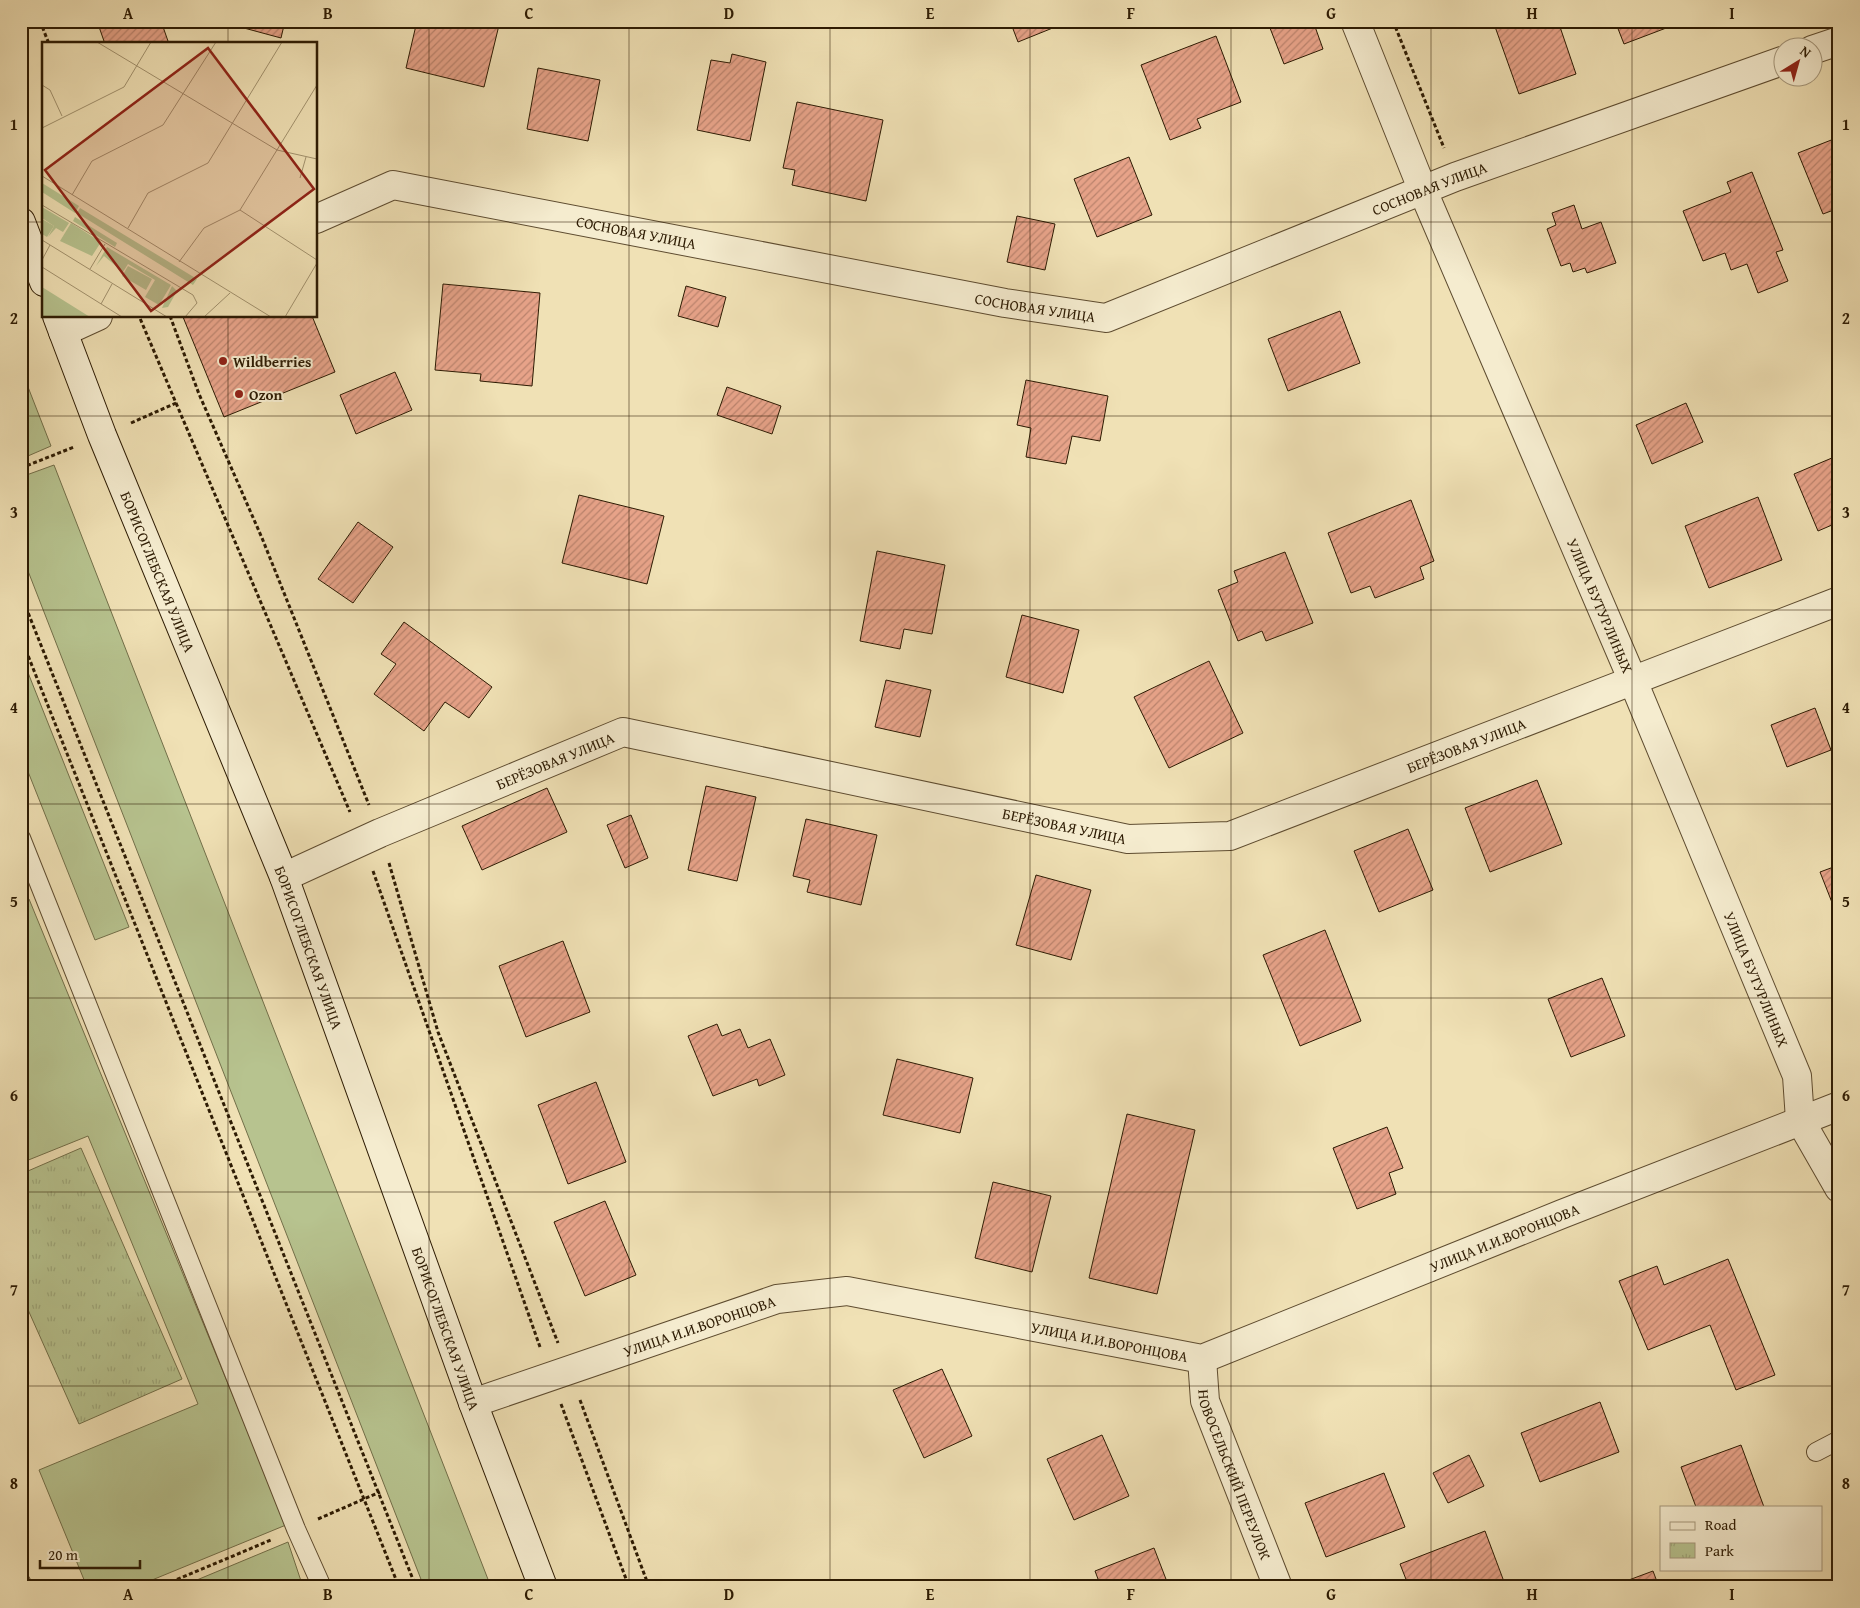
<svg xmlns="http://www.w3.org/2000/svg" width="1860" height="1608" font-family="'Gentium Book Plus',serif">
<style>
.grass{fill:#b7c38f;stroke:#726f49}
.park{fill:url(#park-tufts);stroke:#726f49}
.building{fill:url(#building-hatch);stroke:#2d1b03}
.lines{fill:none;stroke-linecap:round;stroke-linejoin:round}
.lane-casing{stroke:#5e4c30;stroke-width:20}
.street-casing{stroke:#5e4c30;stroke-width:30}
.secondary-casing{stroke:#2d1b03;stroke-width:30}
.path{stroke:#2d1b03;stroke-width:3;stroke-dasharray:4 2.5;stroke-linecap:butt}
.lane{stroke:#f5eccf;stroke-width:18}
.street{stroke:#f5eccf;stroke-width:28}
.secondary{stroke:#f5eccf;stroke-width:28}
.grid{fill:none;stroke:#2d1b03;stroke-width:1;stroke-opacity:0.55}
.poi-dot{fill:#8f2418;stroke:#f5eccf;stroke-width:2}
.labels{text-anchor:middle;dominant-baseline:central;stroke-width:4;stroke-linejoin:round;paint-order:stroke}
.street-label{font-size:15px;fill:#2d1b03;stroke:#f5eccf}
.poi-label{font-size:15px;font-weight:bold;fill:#2d1b03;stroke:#f5eccf;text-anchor:start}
.inset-road{fill:none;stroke:#a2926e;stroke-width:1}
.view{fill:#8f2418;fill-opacity:0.15;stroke:#8f2418;stroke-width:2.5}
.inset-edge{fill:none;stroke:#2d1b03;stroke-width:2.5}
.neatline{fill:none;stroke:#2d1b03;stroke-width:2}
.grid-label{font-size:16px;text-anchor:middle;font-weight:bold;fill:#2d1b03}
</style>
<defs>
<pattern id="park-tufts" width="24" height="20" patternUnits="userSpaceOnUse" patternTransform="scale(1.25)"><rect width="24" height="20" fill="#b7c38f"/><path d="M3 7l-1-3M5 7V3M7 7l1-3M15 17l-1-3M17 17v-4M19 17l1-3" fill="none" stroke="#9ea77a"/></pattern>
<pattern id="building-hatch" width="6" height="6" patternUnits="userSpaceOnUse" patternTransform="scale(1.25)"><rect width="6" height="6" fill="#e7a389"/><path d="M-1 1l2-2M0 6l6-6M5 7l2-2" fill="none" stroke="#bc846e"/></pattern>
</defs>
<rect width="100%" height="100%" fill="#f0e1b5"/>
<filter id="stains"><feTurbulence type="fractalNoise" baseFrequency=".004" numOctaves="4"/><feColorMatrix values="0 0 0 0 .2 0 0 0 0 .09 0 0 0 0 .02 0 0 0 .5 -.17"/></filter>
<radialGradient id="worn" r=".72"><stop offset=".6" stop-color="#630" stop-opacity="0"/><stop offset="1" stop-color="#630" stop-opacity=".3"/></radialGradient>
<path class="grass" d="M21,369l30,77 -30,13z
M54,465l437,1122h-67l-403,-1034v-76z
M21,655l108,272 -34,13 -74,-186z
M29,899l257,626 -151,62h-48l-48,-117 159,-66 -110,-268 -67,27v-261z
M288,1542l15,45h-123z"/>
<path class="park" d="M81,1148l101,231 -103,45 -58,-130v-120z"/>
<path class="building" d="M97,21h64l8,23h-64z
M218,21h67l-4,17z
M417,21h83l-16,66 -78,-19z
M1010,21h60l-52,21z
M1288,21h25l10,28 -39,15 -14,-36z
M1493,21h65l18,53 -57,20z
M1615,21h67v1l-58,22z
M1216,36l25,66 -44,17 4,9 -31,12 -29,-75z
M732,54l34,8 -16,79 -53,-11 14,-70 19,3z
M538,68l62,12 -12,61 -61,-12z
M797,102l86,18 -17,81 -74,-16 3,-15 -12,-2z
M1839,137v71l-16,6 -25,-61z
M1129,157l23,58 -55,22 -23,-58z
M1752,172l31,78 -7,2 12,29 -30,12 -11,-29 -16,6 -6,-17 -22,8 -20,-50 48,-19 -4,-10z
M1574,205l8,24 19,-7 15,41 -29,10 -2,-5 -12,4 -3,-9 -9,3 -14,-37 9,-4 -4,-12z
M1017,216l38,8 -10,46 -38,-8z
M443,284l97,9 -8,93 -52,-5 1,-7 -46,-4z
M686,286l40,11 -8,30 -40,-11z
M1340,311l20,52 -72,28 -20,-52z
M312,316l23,56 -111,45 -41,-100z
M395,372l17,38 -56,24 -16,-39z
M1026,380l82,16 -8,45 -28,-5 -6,28 -40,-7 5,-29 -14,-3z
M727,387l54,19 -9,28 -55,-19z
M1686,403l17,39 -51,22 -16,-39z
M1839,455v67l-21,9 -24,-57z
M579,495l85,21 -17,68 -85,-21z
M1758,497l24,63 -73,28 -24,-62z
M1411,500l23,61 -14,6 4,12 -49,19 -5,-12 -19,7 -23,-60z
M358,522l35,25 -40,56 -35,-24z
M877,551l68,14 -13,69 -28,-5 -4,20 -40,-8z
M1285,552l28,71 -47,18 -4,-10 -24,10 -20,-51 20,-8 -4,-11z
M1022,615l57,15 -16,63 -57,-16z
M404,622l88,65 -23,31 -24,-16 -21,29 -50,-37 22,-30 -15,-10z
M1209,661l34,72 -74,35 -35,-71z
M886,680l45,10 -11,47 -45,-10z
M1815,708l16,42 -44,17 -16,-42z
M1537,780l25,64 -72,28 -25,-64z
M706,786l50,11 -19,84 -49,-11z
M547,788l20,44 -85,38 -20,-44z
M631,815l17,43 -23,10 -18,-43z
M806,819l71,16 -16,70 -54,-13 3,-12 -17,-4z
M1408,829l25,61 -54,22 -25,-61z
M1839,865v38l-6,2 -13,-33z
M1036,875l55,15 -20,70 -55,-15z
M1325,930l36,91 -61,25 -37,-91z
M563,941l27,71 -64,25 -27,-71z
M1602,978l23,58 -54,21 -23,-58z
M717,1024l5,12 18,-7 8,19 22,-9 15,36 -26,11 -2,-7 -44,17 -25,-60z
M897,1059l76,19 -13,55 -77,-18z
M596,1082l30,80 -58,22 -30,-79z
M1127,1114l68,16 -38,164 -68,-16z
M1387,1127l16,41 -14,5 7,21 -39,15 -24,-61z
M993,1182l58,14 -19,76 -57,-14z
M605,1201l31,74 -51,21 -31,-74z
M1728,1259l47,116 -39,15 -26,-65 -62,25 -29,-69 38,-15 7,19z
M942,1369l30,67 -48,22 -31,-68z
M1600,1402l19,50 -79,30 -19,-49z
M1102,1435l27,61 -55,24 -27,-61z
M1741,1445l23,62h-68l-15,-40z
M1469,1455l15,31 -36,17 -15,-30z
M1384,1473l21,54 -79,30 -21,-54z
M1485,1531l21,56h-97l-9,-23z
M1154,1548l15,39h-68l-6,-16z
M1653,1571l6,16h-49z"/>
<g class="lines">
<defs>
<path id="lane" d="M21,838l275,691 26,58
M1816,1452l23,-12
M21,1582l2,5"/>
<g id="street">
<path id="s1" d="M1355,21l68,170 210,490 164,395 3,44 39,68"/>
<path d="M1812,50l27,-9"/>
<path id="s2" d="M316,219l77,-34 612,118 101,15 349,-141 327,-116"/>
<path d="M63,332l35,-16"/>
<path id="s3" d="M284,877l96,-44 243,-101 505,107 102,-3 609,-235"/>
<path id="s4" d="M1202,1359l3,42 73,186"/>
<path id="s5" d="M473,1403l304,-104 70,-8 355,68 360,-145 277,-108"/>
</g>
<g id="secondary">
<path d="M21,222l23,60"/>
<path id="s6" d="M57,316l45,119 182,442 189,526 70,184"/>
</g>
</defs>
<use href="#lane" class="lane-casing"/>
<use href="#street" class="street-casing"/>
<use href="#secondary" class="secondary-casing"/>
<path class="path" d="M40,21l9,23
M1393,21l51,127
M170,316l29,78 63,144 107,267
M176,403l174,409
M131,423l45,-20 -37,-87
M21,468l53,-21
M21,595l395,992
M21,638l378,949
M389,863l49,169 120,311
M373,871l167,476
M580,1400l69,187
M561,1404l68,183
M318,1519l62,-27
M159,1587l112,-47"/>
<use href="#lane" class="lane"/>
<use href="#street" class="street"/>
<use href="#secondary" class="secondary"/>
</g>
<path class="grid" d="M228,21v23M429,21v1566M629,21v1566M830,21v1566M1030,21v1566M1231,21v1566M1431,21v1566M1632,21v1566M21,222h23M316,222h1523M228,316v1271M21,416h1818M21,610h1818M21,804h1818M21,998h1818M21,1192h1818M21,1386h1818"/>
<g class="poi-dot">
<circle cx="223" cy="361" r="5"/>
<circle cx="239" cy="394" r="5"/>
</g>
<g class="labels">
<g class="street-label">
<text stroke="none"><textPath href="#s2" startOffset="1158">СОСНОВАЯ УЛИЦА</textPath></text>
<text stroke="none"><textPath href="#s2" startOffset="332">СОСНОВАЯ УЛИЦА</textPath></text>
<text stroke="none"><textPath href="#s2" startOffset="738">СОСНОВАЯ УЛИЦА</textPath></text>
<text stroke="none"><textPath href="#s6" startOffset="275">БОРИСОГЛЕБСКАЯ УЛИЦА</textPath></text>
<text stroke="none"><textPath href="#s1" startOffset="634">УЛИЦА БУТУРЛИНЫХ</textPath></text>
<text stroke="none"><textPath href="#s3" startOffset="1240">БЕРЁЗОВАЯ УЛИЦА</textPath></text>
<text stroke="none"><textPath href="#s3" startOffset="295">БЕРЁЗОВАЯ УЛИЦА</textPath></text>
<text stroke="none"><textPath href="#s3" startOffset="820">БЕРЁЗОВАЯ УЛИЦА</textPath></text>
<text stroke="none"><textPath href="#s6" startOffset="680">БОРИСОГЛЕБСКАЯ УЛИЦА</textPath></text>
<text stroke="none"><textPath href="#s1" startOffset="1039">УЛИЦА БУТУРЛИНЫХ</textPath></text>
<text stroke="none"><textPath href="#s5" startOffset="1079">УЛИЦА И.И.ВОРОНЦОВА</textPath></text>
<text stroke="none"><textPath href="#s5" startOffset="239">УЛИЦА И.И.ВОРОНЦОВА</textPath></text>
<text stroke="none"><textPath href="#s6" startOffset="1085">БОРИСОГЛЕБСКАЯ УЛИЦА</textPath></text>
<text stroke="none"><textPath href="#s5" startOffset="659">УЛИЦА И.И.ВОРОНЦОВА</textPath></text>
<text stroke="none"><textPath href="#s4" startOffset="121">НОВОСЕЛЬСКИЙ ПЕРЕУЛОК</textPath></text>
</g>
<g class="poi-label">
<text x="233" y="361">Wildberries</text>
<text x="249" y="394">Ozon</text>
</g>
</g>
<g transform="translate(42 42)">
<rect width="275" height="275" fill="#f0e1b5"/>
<path d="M0,141l37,23 -4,7 -33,-21zM0,165l27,16 -6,9 -7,-4 -8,9 6,-11 -12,-8zM38,166l117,71 -4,6 -116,-72zM33,175l42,26 -2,4 -42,-26zM65,205l64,38 -12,20 -14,-8 10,-17 -27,-16 -5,8 -19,-16 -8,10zM130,244l5,5 -9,16 -6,1zM0,245l48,30h-48z" fill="#b7c38f"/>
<path d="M0,177l12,7 -7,11 -5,-3zM29,181l30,19 -9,14 -32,-15zM86,224l24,13 -6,11 -24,-14z" fill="#b7c38f"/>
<path class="inset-road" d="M55,0l180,108 40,9M0,43l8,5 12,26M0,86l82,-41 27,-45M0,134l229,141M258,136l6,-21M30,153l20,-34 71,-36 53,-83M0,163l151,90 4,8 -12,14M198,168l77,50M86,186l20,-35 60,-30 74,-121M0,198l125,77M0,218l8,-15M137,220l25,-34 36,-18 77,-125M0,225l80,50M48,227l15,-25M59,262l11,-20M162,275l26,-24M243,275l32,-54"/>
<path class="view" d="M166,6l106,141 -163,122 -106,-141z"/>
<rect width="275" height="275" class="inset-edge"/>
</g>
<rect width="1860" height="1608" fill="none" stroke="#f0e1b5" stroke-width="55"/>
<rect x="1660" y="1506" width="162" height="65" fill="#f5eccf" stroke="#a5987d"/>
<rect x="1670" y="1522" width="25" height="8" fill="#f5eccf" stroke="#a5987d"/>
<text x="1705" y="1530" font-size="15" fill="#2d1b03">Road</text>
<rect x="1670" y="1543" width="25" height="15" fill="url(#park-tufts)" stroke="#a5987d"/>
<text x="1705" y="1556" font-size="15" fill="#2d1b03">Park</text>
<g transform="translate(1798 62) rotate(37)"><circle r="24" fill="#f5eccf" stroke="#a5987d"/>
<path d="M0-4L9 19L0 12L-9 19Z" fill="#8f2418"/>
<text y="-8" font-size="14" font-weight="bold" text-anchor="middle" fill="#2d1b03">N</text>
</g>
<path d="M40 1560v8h100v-8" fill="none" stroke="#2d1b03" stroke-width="2.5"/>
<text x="48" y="1560" font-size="15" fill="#2d1b03" stroke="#f5eccf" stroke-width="4" paint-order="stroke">20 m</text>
<rect x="28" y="28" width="1804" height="1552" class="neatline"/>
<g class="grid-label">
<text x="128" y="19">A</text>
<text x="328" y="19">B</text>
<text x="529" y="19">C</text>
<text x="729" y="19">D</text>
<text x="930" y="19">E</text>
<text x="1131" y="19">F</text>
<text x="1331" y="19">G</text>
<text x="1532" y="19">H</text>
<text x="1732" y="19">I</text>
<text x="14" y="130">1</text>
<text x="1846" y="130">1</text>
<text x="14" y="324">2</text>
<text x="1846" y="324">2</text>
<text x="14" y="518">3</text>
<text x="1846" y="518">3</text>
<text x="14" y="713">4</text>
<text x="1846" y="713">4</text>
<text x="14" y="907">5</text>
<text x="1846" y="907">5</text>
<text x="14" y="1101">6</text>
<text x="1846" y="1101">6</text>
<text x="14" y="1295">7</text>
<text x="1846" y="1295">7</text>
<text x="14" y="1489">8</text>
<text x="1846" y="1489">8</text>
<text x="128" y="1600">A</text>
<text x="328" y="1600">B</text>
<text x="529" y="1600">C</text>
<text x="729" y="1600">D</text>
<text x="930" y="1600">E</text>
<text x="1131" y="1600">F</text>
<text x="1331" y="1600">G</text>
<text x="1532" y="1600">H</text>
<text x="1732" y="1600">I</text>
</g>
<rect width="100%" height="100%" filter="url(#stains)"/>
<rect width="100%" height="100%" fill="url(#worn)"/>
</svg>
